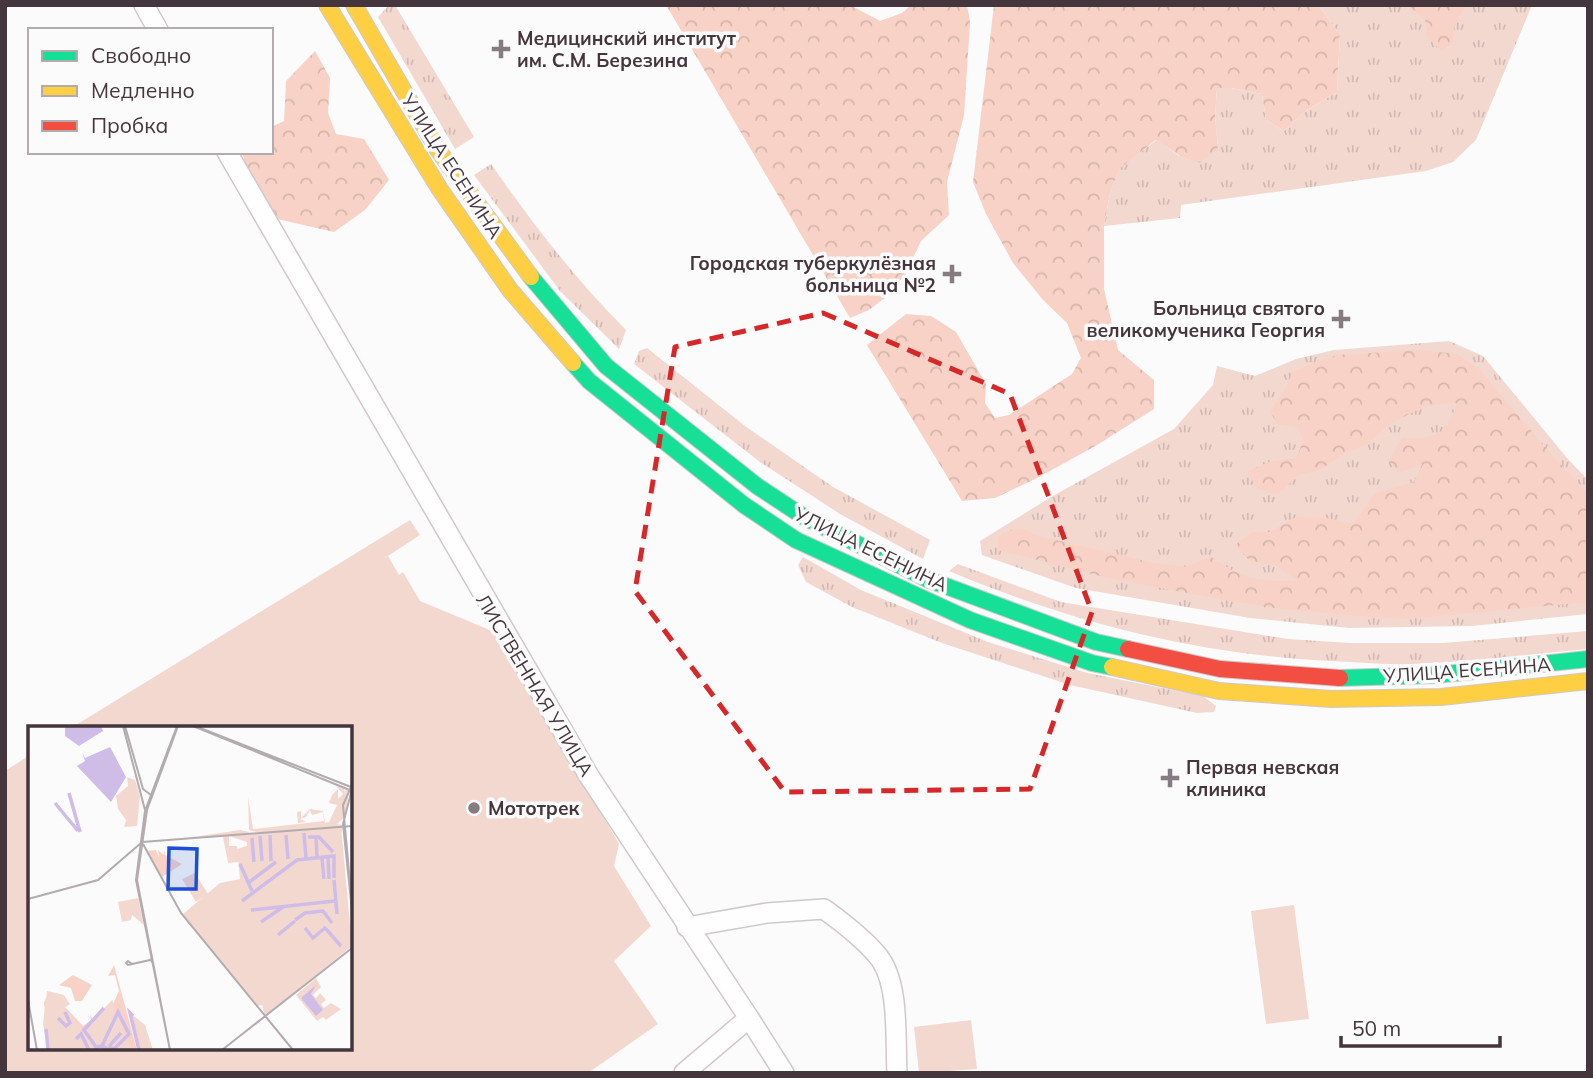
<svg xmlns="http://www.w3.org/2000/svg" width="1593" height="1078" font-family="Mulish,sans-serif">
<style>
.grass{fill:url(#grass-tufts)}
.forest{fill:url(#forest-crowns)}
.park{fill:#f3d8d0}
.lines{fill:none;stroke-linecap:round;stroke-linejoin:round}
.street-casing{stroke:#d0c8cc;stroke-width:22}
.fast-casing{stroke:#d0c8cc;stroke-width:18}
.slow-casing{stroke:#d0c8cc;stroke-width:18}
.jam-casing{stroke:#d0c8cc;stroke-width:18}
.street{stroke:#fefefe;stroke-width:19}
.fast{stroke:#16e098;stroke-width:16}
.slow{stroke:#ffcf43;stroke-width:16}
.jam{stroke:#f24e42;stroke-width:16}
.marked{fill:none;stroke:#d62828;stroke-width:5;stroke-dasharray:14 9;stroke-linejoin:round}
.poi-dot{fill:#857b80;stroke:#fbfbfb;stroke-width:2.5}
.labels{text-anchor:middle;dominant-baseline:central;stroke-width:7;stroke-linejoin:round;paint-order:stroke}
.poi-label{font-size:19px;font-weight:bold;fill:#45363d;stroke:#fbfbfb;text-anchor:start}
.street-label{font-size:19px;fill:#45363d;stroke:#fbfbfb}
.inset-river{fill:none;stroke:#d0bde7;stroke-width:3.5}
.inset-road{fill:none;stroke:#b2acaf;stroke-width:2}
.view{fill:#1d4ed8;fill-opacity:0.15;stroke:#1d4ed8;stroke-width:3.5}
.inset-edge{fill:none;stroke:#45363d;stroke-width:3.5}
</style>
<defs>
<pattern id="grass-tufts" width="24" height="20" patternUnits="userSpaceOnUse" patternTransform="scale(1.75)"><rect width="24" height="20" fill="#f3d8d0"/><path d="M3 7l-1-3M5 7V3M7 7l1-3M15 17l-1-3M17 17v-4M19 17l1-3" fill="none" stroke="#d2bab4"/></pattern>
<pattern id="forest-crowns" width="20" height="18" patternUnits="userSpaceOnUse" patternTransform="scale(1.75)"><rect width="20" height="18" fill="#f8d2c6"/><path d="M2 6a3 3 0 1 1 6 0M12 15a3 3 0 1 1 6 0" fill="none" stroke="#d6b5ab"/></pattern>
</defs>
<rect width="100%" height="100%" fill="#fbfbfb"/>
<path class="grass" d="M389,5h6l79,132 -19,12 -77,-132z
M1318,5h214l-56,135 -23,22 -27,9 -245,34 -1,13 -76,8 6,-33 9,-25 38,-28 22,16 39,-7 -3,-33 2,-28h14l31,6 4,26 18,11 23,-21 30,-18 3,-58z
M491,164c41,59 84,115 135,166l-7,19 -59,-58 -86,-116z
M1449,341l34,15 84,102 21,22v134l-116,12 -123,2 -99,-10 -174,-30 -94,-33 -2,-14 71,-44 123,-68 39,-44 4,-19 38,10 41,-17 38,-9z
M647,348l98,78 88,61 97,53 -7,19 -83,-45 -80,-52 -126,-98 5,-13z
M803,557l58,33 127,52 99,31 116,23 13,10 -2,6 -17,1 -127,-28 -128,-42 -90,-36 -46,-25 -8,-17z
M958,564l103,38 227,37 63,4h92l145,-12v18c-58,5 -117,13 -175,15 -21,1 -42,-1 -63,-2 -143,-5 -270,-36 -401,-91z"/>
<path class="forest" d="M666,5h184l30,16 22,-8 9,-8h56l3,17 -6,93 -17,67 2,33 -28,26 -16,34 -19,22 -17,13 -19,8z
M994,5h324l22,29 -3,58 -30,18 -23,21 -18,-11 -4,-26 -31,-6h-14l-2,28 3,33 -18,14 -20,-7 -24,-16 -37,29 -9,24 -6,33v63l14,61 36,30v29l-57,36 -58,32 -44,21 -33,3 -95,-156 39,-31 25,2 25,16 30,52 -1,19 10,15 14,-3 63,-41 9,-16 -14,-35 -24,-23 -30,-37 -27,-49 -13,-32z
M1407,5h62c-13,11 -15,20 -16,37l-12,9 -14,-15 -2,-16z
M315,51l15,27 -2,35 8,21 28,5 25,41 -24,30 -31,22 -57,-13 -27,-38 -8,-29h29v-25l13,-6 2,-40z
M1419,350l38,4 22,15 70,83 39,41v109l-180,17 -38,-2 -88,-8 -64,-10 -114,-22 -106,-27v-13c12,-9 24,-12 37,-2l119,28 34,4 22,-11c34,24 46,25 88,25l-23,-16 -25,-4 -15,-16 17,-13h17l27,-15 31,1 26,6 22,-31 39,-11 8,-18 -23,9 -11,-12 14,-23c34,1 43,-1 55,-35l-29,2 -37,18 -22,20 -24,10 -25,17 -21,5 -21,19 -21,-5 -10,-18 22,-9 27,-4 7,-16 -4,-14 -22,-4 -7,-13 15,-22 8,-17 12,-6 32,-11z"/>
<path class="park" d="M410,520l10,15 -32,21 11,19 4,-3 17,29 77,32 122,211 -5,22 37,60 -37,35 44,63 -70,49h-583v-302l25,-16v293h320v-320h-279z
M1294,905l15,114 -43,5 -15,-113z
M971,1020l6,49 -58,4 -5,-46z"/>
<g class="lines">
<defs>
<path id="street" d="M144,5l14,25
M227,152l362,624 160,242 -65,55
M687,927l80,-14 57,-4c18,13 39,29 54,47 22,27 17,82 19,117
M749,1018l35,55"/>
<path id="fast" d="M531,277l75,89 151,120 47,31 123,62 169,63 32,7
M573,363l16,18 155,124 52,35 174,80 122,43 20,4
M1340,678l96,-3 152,-16"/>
<path id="slow" d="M327,5l112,183 71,102 63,73
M354,5l84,145 93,127
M1112,667l107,24 112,8 110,-2 147,-16"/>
<path id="jam" d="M1128,649l92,20 120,9"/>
</defs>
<use href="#street" class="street-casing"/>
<use href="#fast" class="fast-casing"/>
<use href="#slow" class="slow-casing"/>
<use href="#jam" class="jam-casing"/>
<use href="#street" class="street"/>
<use href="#fast" class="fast"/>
<use href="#slow" class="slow"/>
<use href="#jam" class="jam"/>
</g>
<path class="marked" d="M823,313l187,81 82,218 -62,177 -245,3 -150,-201 40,-244z"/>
<g class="poi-dot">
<path d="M497.5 38.5h7v7h7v7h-7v7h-7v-7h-7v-7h7z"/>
<path d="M948.5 263.5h7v7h7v7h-7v7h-7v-7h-7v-7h7z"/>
<path d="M1337.5 308.5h7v7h7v7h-7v7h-7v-7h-7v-7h7z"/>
<path d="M1166.5 767.5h7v7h7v7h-7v7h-7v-7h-7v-7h7z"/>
<circle cx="474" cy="808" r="7"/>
</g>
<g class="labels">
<g class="poi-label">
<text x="517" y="38">Медицинский институт<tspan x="517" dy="22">им. С.М. Березина</tspan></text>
<text x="936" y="263" text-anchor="end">Городская туберкулёзная<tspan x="936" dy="22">больница №2</tspan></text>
<text x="1325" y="308" text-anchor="end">Больница святого<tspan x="1325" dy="22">великомученика Георгия</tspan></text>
<text x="1186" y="767">Первая невская<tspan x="1186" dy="22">клиника</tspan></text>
<text x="488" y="808">Мототрек</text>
</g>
<g class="street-label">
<text transform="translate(452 166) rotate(57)">УЛИЦА ЕСЕНИНА</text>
<text transform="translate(871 549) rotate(26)">УЛИЦА ЕСЕНИНА</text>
<text transform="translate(1467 670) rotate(-4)">УЛИЦА ЕСЕНИНА</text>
<text transform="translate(535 685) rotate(59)">ЛИСТВЕННАЯ УЛИЦА</text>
</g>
</g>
<g transform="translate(28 726)">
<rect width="324" height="324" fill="#fbfbfb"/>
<path d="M308,60l8,3 2,6 -1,-5 4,1 -4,26 -8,7 5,1v7l-8,-5 -71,7 -16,8 -18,-6v10h8l2,16 -11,1 -5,-26 -37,1 54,-8 9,2 -3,3 14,-2 -11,-3 -1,-33 5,32 71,-8 -1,-9 -11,3 -2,-5 -4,7 -6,2 6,3 -8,1 -1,-11 4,-1v7l9,-9 13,2 2,12 4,-1 8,-17 -8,-2 3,-8 6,-6v10l5,-5z" fill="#f3d8d0"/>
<path d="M136,123l1,6 17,9 -20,13 -15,-26 9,-1 3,8 -1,-8 6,5zM86,239l23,85 -89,-3 -4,-45 6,-11 33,35 8,-6 -1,-6 3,6 11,-12 5,5 10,-22 -4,-16 -7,1zM45,249l19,10 -10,16h-7l-4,-13 -12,-3z" fill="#f8d2c6"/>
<path d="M99,51l8,3 5,16 -3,30 -13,1 2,-7 -8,-11 -2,-13 12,-10zM313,100l11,120 -87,70 -3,-11 -6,1 -73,-92 37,-31 20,-4 -3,-30 10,-3 -1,-11zM167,147l13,21 -12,8 -14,-23zM110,172l6,27 -12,-10 -1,5 -9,2 -4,-20zM288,252l5,9 -8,8 3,3 4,-5 6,7 -5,4 3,4 7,-5 10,6 -15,11 -3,-3 -6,4 -21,-26zM19,265l17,4 6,9 -6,4 19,22 29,-30 19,50h-83l-5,-27zM101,286l16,13 8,25h-13z" fill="#f3d8d0"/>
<path d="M37,0h36l2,5 -24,15 -14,-10zM82,21l16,30 -15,25 -34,-36 8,-5 -3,-9 3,6zM288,259l-5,9 12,16 -7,6 -15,-18z" fill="#d0bde7"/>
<path class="inset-river" d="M41,67l11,39M27,77l23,28M276,107l2,25M242,109l1,26M258,109l2,24M232,110l2,25M288,110l1,21M280,111h11l14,15M224,112l2,24M300,131l1,22M294,132l2,21M212,138l12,27M306,154l3,34M220,157l28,-21M214,175l55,-41 37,-4v22M223,184l84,-9M267,194l10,-7 18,-2 9,12M233,196l22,-15M277,202l8,10 13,-11M298,203l15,17M250,209l17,-14M105,290l-3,-3 9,37M30,292l8,8 4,-3 -5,-11M18,303l2,21M48,313l5,-5 8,16M74,320l-6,1 -12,-17 20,-22M81,323l-7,-3 16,-34 11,22 -16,16M84,324l-2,-5 11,-12"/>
<path class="inset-road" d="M95,0l22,84M97,0l18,63 8,6M165,0l159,65M167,0l156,61M324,59l-9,20 9,100M324,63l-9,35 9,87M114,116l210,-16M115,118l38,69 112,137M0,173l70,-19 43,-37M124,232l-2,2 -22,5 -2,-2 2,-2 4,3 18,-4h1l1,2M0,274l9,50M142,324l-33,-170 10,-70 31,-84M142,324l-34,-170 9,-69 32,-85M194,324l130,-102"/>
<path class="view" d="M141,122l28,1 -1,40h-28z"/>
<rect width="324" height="324" class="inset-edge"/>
</g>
<rect width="1593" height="1078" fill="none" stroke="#45363d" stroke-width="14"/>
<rect x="28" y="28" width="245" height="126" fill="#fbfbfb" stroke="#b2acaf" stroke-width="2"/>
<rect x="42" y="51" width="35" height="10" fill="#16e098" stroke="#b2acaf" stroke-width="2"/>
<text x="91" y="63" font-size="21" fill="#45363d">Свободно</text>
<rect x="42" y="86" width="35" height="10" fill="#ffcf43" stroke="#b2acaf" stroke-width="2"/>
<text x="91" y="98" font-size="21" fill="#45363d">Медленно</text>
<rect x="42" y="121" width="35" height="10" fill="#f24e42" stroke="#b2acaf" stroke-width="2"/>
<text x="91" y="133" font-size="21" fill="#45363d">Пробка</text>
<path d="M1341 1036v10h159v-10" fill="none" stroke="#45363d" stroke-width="3.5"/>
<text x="1352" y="1036" font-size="21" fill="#45363d" stroke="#fbfbfb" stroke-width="5" paint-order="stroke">50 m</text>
</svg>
